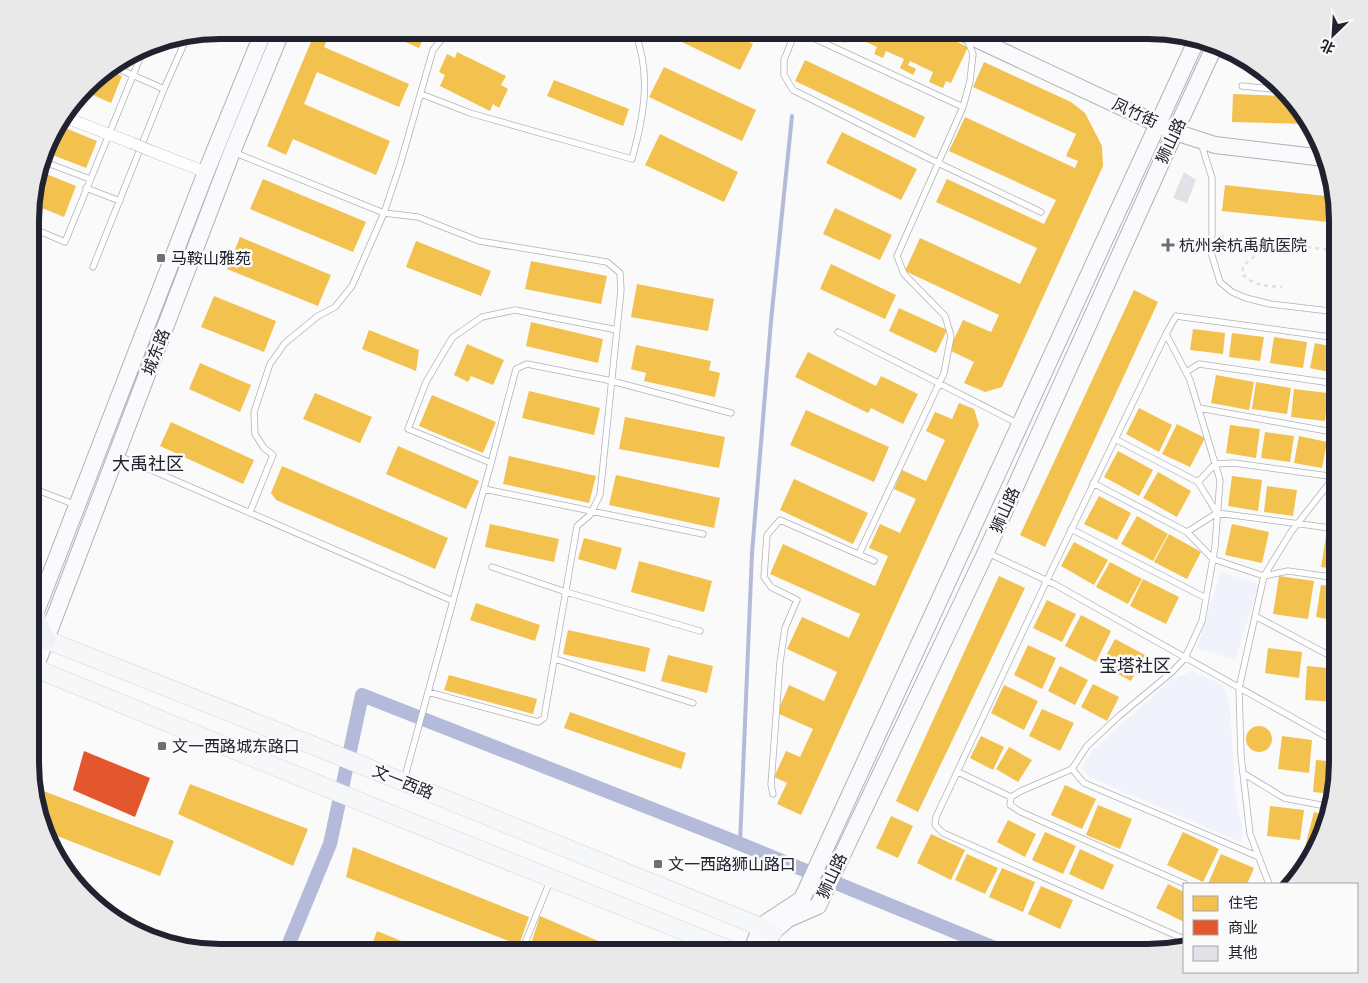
<svg xmlns="http://www.w3.org/2000/svg" width="1368" height="983" font-family="Helvetica,'Noto Sans SC',sans-serif">
<style>
.green{fill:#f0f2fc}
.homes{fill:#f2c14e}
.shops{fill:#e4572e}
.lines{fill:none;stroke-linecap:round;stroke-linejoin:round}
.stream{stroke:#b4bbda;stroke-width:4}
.canal{stroke:#b4bbda;stroke-width:14}
.building{fill:#e0e2e8}
.lane-casing{stroke:#b1b2b8;stroke-width:7}
.street-casing{stroke:#b1b2b8;stroke-width:12}
.secondary-casing{stroke:#b1b2b8;stroke-width:18}
.primary-casing{stroke:#d5d6d8;stroke-width:19}
.highway-casing{stroke:#d5d6d8;stroke-width:21}
.path{stroke:#e1e1e1;stroke-width:2.5;stroke-dasharray:4 4;stroke-linecap:butt}
.lane{stroke:#fefefe;stroke-width:5.5}
.street{stroke:#fefefe;stroke-width:11}
.secondary{stroke:#fafafc;stroke-width:16}
.primary{stroke:#f6f7f9;stroke-width:18}
.highway{stroke:#f0f1f6;stroke-width:20}
.street-bridge-casing{stroke:#b1b2b8;stroke-width:12;stroke-linecap:butt}
.street-bridge{stroke:#fefefe;stroke-width:11}
.poi-dot{fill:#6c6e76;stroke:#fafafa;stroke-width:2}
.labels{text-anchor:middle;dominant-baseline:central;stroke-width:5;stroke-linejoin:round;paint-order:stroke}
.street-label{font-size:16px;fill:#20232f;stroke:#fafafa}
.poi-label{font-size:16px;fill:#20232f;stroke:#fafafa;text-anchor:start}
.neighbourhood-label{font-size:18px;fill:#20232f;stroke:#fafafa}
.rim{fill:none;stroke:#20232f;stroke-width:6}
</style>
<rect width="100%" height="100%" fill="#fafafa"/>
<path class="green" d="M1221,572l38,12 -24,76 -38,-12z
M1192,671l31,14 7,22 6,95 6,25 -1,15 -152,-65 -7,-10 9,-15 81,-73z"/>
<path class="homes" d="M316,30h15l-7,17 85,37 -10,23 -82,-35 -13,32 86,37 -14,34 -83,-36 -7,16 -19,-9z
M378,30h49l-8,18z
M529,30h40l-4,9 -7,-3 -3,5z
M657,30h67l29,14 -13,26z
M832,30h22l-2,5 -3,-1 -4,9 -15,-7z
M860,30h71l37,17 -17,36 -5,-2 -3,7 -14,-6 4,-10 -23,-11 -2,4 8,4 -3,6 -13,-7 4,-9 -18,-8 -3,7 -9,-4 3,-7 -20,-9z
M457,52l49,24 -5,9 7,4 -9,19 -6,-4 -3,7 -50,-25 5,-11 -6,-3 8,-18 8,4z
M805,60l120,57 -10,21 -120,-57z
M984,62l87,40 14,11 17,33 1,20 -101,221 -17,5 -21,-9 10,-21 -25,-12 14,-30 28,12 8,-17 -94,-44 15,-33 100,46 17,-36 -101,-46 11,-23 97,45 12,-24 -107,-49 16,-34 110,51 3,-7 -12,-5 10,-22 -103,-47z
M664,67l92,43 -14,31 -93,-44z
M107,70l15,6 -11,27 -27,-12 10,-14z
M554,80l75,29 -6,17 -76,-30z
M1233,94l52,2 24,28 -77,-2z
M58,125l39,16 -11,27 -41,-16 5,-16z
M842,132l75,37 -16,31 -75,-37z
M660,134l78,38 -14,30 -79,-37z
M39,171l37,15 -12,31 -32,-13v-9z
M263,179l103,43 -13,30 -103,-43z
M1225,185l110,12 3,11v15l-116,-12z
M835,208l57,27 -12,25 -57,-26z
M240,237l91,38 -13,31 -91,-37z
M416,241l75,30 -10,25 -75,-29z
M531,261l76,15 -6,28 -76,-15z
M831,264l65,31 -11,24 -65,-30z
M637,284l77,15 -6,32 -77,-14z
M1134,290l24,12 -113,245 -25,-12z
M214,296l62,25 -12,31 -63,-25z
M899,308l48,22 -11,23 -47,-22z
M531,322l72,17 -5,24 -72,-17z
M1193,329l32,4 -2,21 -33,-4z
M369,330l50,20 -3,21 -54,-22z
M1232,333l32,4 -4,24 -31,-4z
M1274,337l33,5 -4,26 -33,-5z
M1315,343l23,5v26l-28,-6z
M467,344l37,16 -11,25 -22,-9 -3,6 -14,-7z
M636,345l75,16 -2,9 11,3 -5,24 -71,-16 2,-8 -15,-4z
M808,352l68,34 5,-10 37,18 -15,30 -32,-16 -3,5 -73,-36z
M200,363l51,22 -11,27 -51,-23z
M1216,375l38,7 -5,28 -38,-7z
M1256,382l35,6 -4,26 -35,-5z
M1294,389l34,4 -3,28 -34,-4z
M529,391l71,17 -6,27 -72,-17z
M315,393l57,24 -12,26 -57,-24z
M432,395l64,27 -13,31 -64,-27z
M959,403l15,6 5,16 -178,390 -24,-11 10,-21 -13,-6 12,-26 14,6 13,-28 -36,-16 12,-28 35,16 13,-29 -50,-23 15,-32 47,21 11,-24 -90,-40 13,-30 92,42 13,-30 -19,-8 11,-24 20,9 16,-34 -22,-10 8,-19 24,11 19,-41 -19,-9 9,-19 17,7z
M1139,408l33,17 -13,27 -33,-18z
M806,410l83,37 -15,35 -84,-37z
M625,417l100,20 -6,31 -100,-19z
M171,422l83,38 -11,24 -83,-38z
M1177,424l28,14 -15,29 -28,-13z
M1230,425l30,4 -4,29 -30,-5z
M1265,432l29,4 -4,26 -29,-4z
M1299,436l28,6 -5,26 -28,-5z
M398,446l81,35 -13,28 -80,-35z
M1118,451l35,19 -14,26 -35,-19z
M509,456l87,20 -7,27 -86,-19z
M282,466l166,72 -13,31 -159,-69 -5,-7z
M1158,472l33,19 -14,26 -34,-19z
M616,475l104,23 -6,30 -105,-23z
M1232,476l30,4 -4,31 -30,-5z
M794,479l74,34 -15,31 -73,-34z
M1267,486l30,4 -4,26 -29,-4z
M1333,492l5,1v30l-9,-1z
M1099,496l32,17 -14,27 -33,-16z
M1137,516l31,18 -15,27 -32,-17z
M490,524l69,15 -5,23 -69,-15z
M1232,524l37,8 -7,31 -37,-8z
M1169,534l32,18 -14,27 -33,-17z
M1326,536l12,3v31l-17,-3z
M584,538l38,10 -6,22 -38,-11z
M1074,542l34,18 -14,25 -33,-19z
M639,561l73,20 -8,31 -73,-20z
M1110,562l32,17 -14,25 -32,-17z
M999,576l26,12 -107,224 -22,-11z
M1279,576l35,5 -6,38 -35,-5z
M1143,579l36,18 -13,27 -36,-18z
M1321,585l17,2v34l-22,-4z
M1047,600l29,14 -14,28 -29,-14z
M476,603l64,22 -5,16 -65,-21z
M1081,615l30,16 -15,31 -31,-16z
M568,630l82,18 -5,24 -82,-18z
M1115,639l30,16 -14,26 -30,-16z
M1028,645l28,13 -14,31 -28,-14z
M1268,648l34,4 -3,26 -34,-5z
M668,655l45,11 -6,27 -46,-12z
M1060,666l28,14 -13,25 -27,-14z
M1307,666l31,3 -1,33 -32,-2z
M449,675l88,24 -4,15 -89,-24z
M1093,684l26,13 -12,24 -26,-14z
M1004,685l34,16 -14,29 -33,-17z
M1042,709l32,14 -14,28 -31,-15z
M570,712l116,41 -5,16 -117,-41z
M1246 739a13 13 0 1 1 26 0a13 13 0 1 1-26 0Z
M981,736l23,11 -11,23 -23,-12z
M1282,736l30,4 -3,33 -31,-4z
M1009,747l23,13 -14,22 -22,-13z
M1316,760l22,2v13l-4,19 -21,-2z
M190,784l118,45 -15,37 -115,-52z
M1065,785l31,14 -14,30 -31,-14z
M41,790l133,51 -14,35 -113,-44 -10,-29z
M1098,805l34,14 -12,30 -34,-14z
M1270,806l34,4 -4,30 -33,-4z
M1314,812l16,4 -2,8 -13,25 -10,-2z
M891,816l22,10 -15,32 -22,-10z
M1008,820l28,14 -11,23 -28,-15z
M1045,832l31,14 -13,28 -31,-14z
M1183,832l36,17 -16,33 -36,-17z
M931,834l34,16 -14,30 -34,-17z
M353,847l176,70 -10,28 -173,-68z
M1080,849l34,16 -11,25 -34,-16z
M967,854l31,14 -13,26 -30,-14z
M1221,854l33,14 -7,16h-39z
M1002,868l33,14 -12,30 -34,-15z
M1168,884l16,8v30l-28,-14z
M1041,886l32,14 -13,29 -32,-15z
M540,916l86,37h-98z
M377,931l54,22h-62z"/>
<path class="shops" d="M84,751l66,27 -15,39 -62,-27z"/>
<g class="lines">
<path class="stream" d="M740,844l12,-291 19,-232 21,-205"/>
<path class="canal" d="M285,953l45,-109 32,-149 359,141 286,117"/>
</g>
<path class="building" d="M1184,172l12,8 -9,23 -14,-5z"/>
<g class="lines">
<defs>
<path id="lane" d="M796,30l-12,30v15l9,15 145,73 103,49
M796,30l167,77
M112,66l52,23
M1242,86l39,4
M421,94l49,19 162,46c12,-43 20,-86 2,-129
M1201,143l11,35v57l-2,14 10,33 12,10 14,6 24,6 68,8
M233,152l151,61 34,4 61,24 128,21 13,11 1,17 -21,205 -10,20 -13,11 -33,192 -6,4 -110,-30
M42,161l48,18
M86,188l34,13
M32,228l33,14 80,-196
M93,267l71,-178 23,-52
M838,332l181,92
M1166,334l-119,246 -111,237 -1,8 8,8 241,106
M1186,372l13,-8 139,20
M1199,408l139,25
M1115,439l83,43 19,31 121,16
M119,456l334,145 -49,179
M491,463l25,-94 11,-5 85,17 119,32
M1198,482l17,-18 19,-1 102,14
M1093,483l94,49 30,-19
M32,488l44,17
M484,489l219,45
M250,512l23,-57 -9,-7 -9,-14 -1,-22 16,-48 15,-21 33,-27 17,-9 17,-21 32,-73 16,-48 33,-115 16,-20
M1071,529l135,69
M1187,532l26,27 51,17 24,-5 50,7
M988,553l66,31 284,159
M859,554l85,-181 7,-37 -6,-20 -41,-42 -7,-18 66,-149 7,-26 3,-27 -6,-15
M492,567l74,25 134,39
M453,601l38,-138 -83,-34 18,-47 26,-44 30,-21 33,-7 102,20
M1255,616l83,44
M555,659l138,44
M1072,769l-51,22 -10,6 -1,8 11,7 164,72
M958,772l53,25
M1243,773l41,25 47,9
M773,794l-2,-9 9,-123 5,-34 12,-28 -26,-13 -7,-10 3,-42 13,-15 94,41
M1259,857l-175,-74 -12,-14 15,-23 32,-30 53,-44 13,-14 17,-37 13,-74 5,-67 -30,-100 -24,-46 10,-18 162,22
M1269,884l-19,-50 -9,-78 -2,-68 25,-112 27,-44 47,-60
M521,953l29,-72"/>
<path id="street" d="M64,117l68,26
M151,151l55,21"/>
<path id="secondary" d="M957,30l218,102 40,13 109,13
M32,622l174,-450 58,-142
M32,676l200,-524 50,-122
M751,953l10,-27 41,-27 395,-860
M764,953l9,-21 15,-13 30,-13 168,-354 189,-420 41,-89"/>
<path id="primary" d="M32,634l290,115 451,183
M32,667l344,141 362,145"/>
<path id="highway" d="M32,615l2,1 11,24"/>
</defs>
<use href="#lane" class="lane-casing"/>
<use href="#street" class="street-casing"/>
<use href="#secondary" class="secondary-casing"/>
<use href="#primary" class="primary-casing"/>
<use href="#highway" class="highway-casing"/>
<path class="path" d="M1220,236l118,15
M1255,241l2,8 -2,7c-7,5 -13,9 -13,18 12,12 25,12 40,13"/>
<use href="#lane" class="lane"/>
<use href="#street" class="street"/>
<use href="#secondary" class="secondary"/>
<use href="#primary" class="primary"/>
<use href="#highway" class="highway"/>
<defs>
<path id="street-bridge" d="M132,143l19,8"/>
</defs>
<use href="#street-bridge" class="street-bridge-casing"/>
<use href="#street-bridge" class="street-bridge"/>
</g>
<g class="poi-dot">
<path d="M1165.5 237.5h5v5h5v5h-5v5h-5v-5h-5v-5h5z"/>
<rect x="156" y="253" width="10" height="10" rx="2.5"/>
<rect x="157" y="741" width="10" height="10" rx="2.5"/>
<rect x="653" y="859" width="10" height="10" rx="2.5"/>
</g>
<g class="labels">
<g class="street-label">
<text transform="translate(1135 113) rotate(25)">凤竹街</text>
<text transform="translate(1171 141) rotate(-65)">狮山路</text>
<text transform="translate(156 352) rotate(-69)">城东路</text>
<text transform="translate(1005 510) rotate(-66)">狮山路</text>
<text transform="translate(403 782) rotate(22)">文一西路</text>
<text transform="translate(832 876) rotate(-65)">狮山路</text>
</g>
<g class="poi-label">
<text x="1179" y="245">杭州余杭禹航医院</text>
<text x="171" y="258">马鞍山雅苑</text>
<text x="172" y="746">文一西路城东路口</text>
<text x="668" y="864">文一西路狮山路口</text>
</g>
<g class="neighbourhood-label">
<text x="148" y="464">大禹社区</text>
<text x="1135" y="666">宝塔社区</text>
</g>
</g>
<path d="M0 0H1368V983H0ZM220 39H1148A181 181 0 0 1 1329 220V763A181 181 0 0 1 1148 944H220A181 181 0 0 1 39 763V220A181 181 0 0 1 220 39Z" fill="#e9e9ea" fill-rule="evenodd"/>
<path class="rim" d="M220 39H1148A181 181 0 0 1 1329 220V763A181 181 0 0 1 1148 944H220A181 181 0 0 1 39 763V220A181 181 0 0 1 220 39Z"/>
<rect x="1183" y="883" width="175" height="90" fill="#fafafa" stroke="#a3a4a9"/>
<rect x="1193" y="896" width="25" height="15" fill="#f2c14e" stroke="#a3a4a9"/>
<text x="1228" y="908" font-size="15" fill="#20232f">住宅</text>
<rect x="1193" y="920" width="25" height="15" fill="#e4572e" stroke="#a3a4a9"/>
<text x="1228" y="933" font-size="15" fill="#20232f">商业</text>
<rect x="1193" y="946" width="25" height="15" fill="#e0e2e8" stroke="#a3a4a9"/>
<text x="1228" y="958" font-size="15" fill="#20232f">其他</text>
<g transform="translate(1333 35) rotate(205)" stroke="#fafafa" stroke-width="4" paint-order="stroke">
<path d="M0-4L9 19L0 12L-9 19Z" fill="#20232f"/>
<text y="-8" font-size="14" font-weight="bold" text-anchor="middle" fill="#20232f">北</text>
</g>
</svg>
